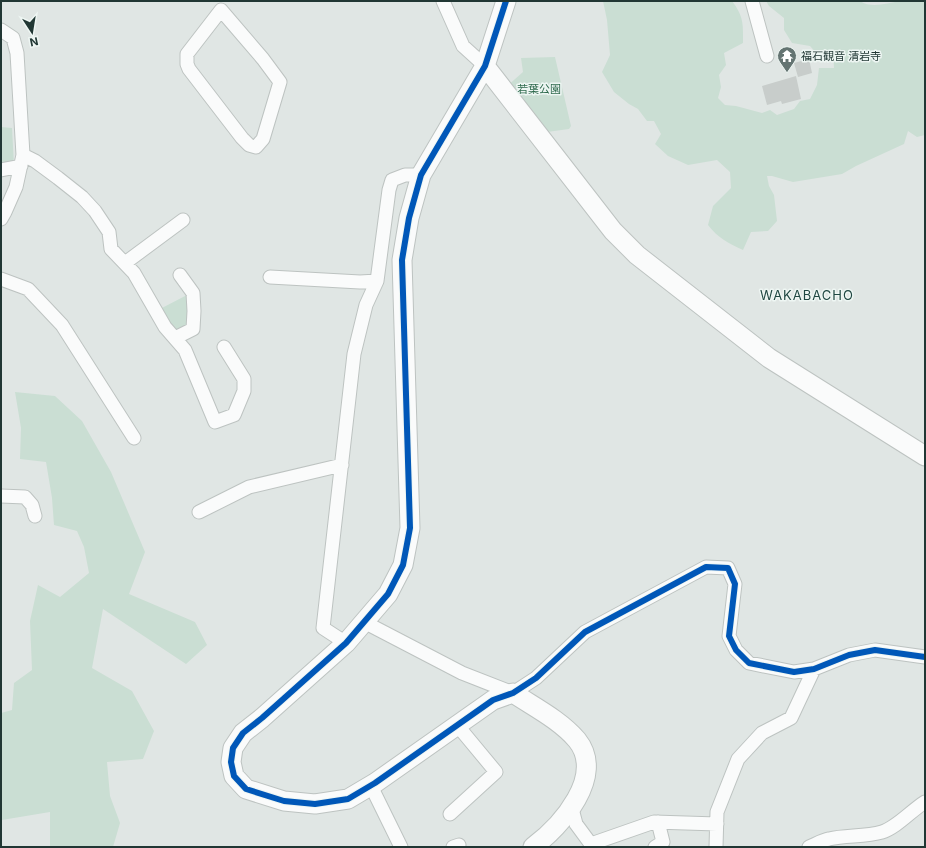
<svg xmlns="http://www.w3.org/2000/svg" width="926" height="848" font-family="Inter,'Noto Sans JP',sans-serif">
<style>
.green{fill:#caded3}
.building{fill:#c8cdcb}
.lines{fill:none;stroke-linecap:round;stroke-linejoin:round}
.street-casing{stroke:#bdc3c1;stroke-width:15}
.secondary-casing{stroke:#bdc3c1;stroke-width:21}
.street{stroke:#fafbfb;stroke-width:13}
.secondary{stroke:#fafbfb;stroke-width:19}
.cycleway-casing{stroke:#eef6f3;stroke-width:8}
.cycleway{stroke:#0057b8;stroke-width:6}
.labels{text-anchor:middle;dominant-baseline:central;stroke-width:3;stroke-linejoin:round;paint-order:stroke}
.poi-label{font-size:11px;fill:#213734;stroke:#eef6f3;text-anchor:start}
.park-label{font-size:11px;fill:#2e6a4d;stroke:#eef6f3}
.quarter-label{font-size:13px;letter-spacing:1px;fill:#1f4742;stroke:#eef6f3}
</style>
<rect width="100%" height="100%" fill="#e0e6e4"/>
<path class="green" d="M603,1h129c12,16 11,23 11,42l-19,10 2,12 -7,10 2,12 -3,11 7,7 11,1 26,7 8,-3 7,5 17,-6 6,-8 10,-2 7,-14 2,-17h15l-1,-16 -14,4 -9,-10 -18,-3 -8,-13v-12l-15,-12 -3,-5h94c12,8 27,2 40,0 8,-1 17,0 25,0v134l-8,2 -9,-6 -4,13 -48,22 -14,8 -49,8 -21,-6h-5l2,10 5,9 3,26 -9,10 -17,1 -8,18c-15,-7 -25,-12 -35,-25l5,-19 18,-18 -1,-16 -13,-12 -29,5 -20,-9 -13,-12 6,-10 -7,-13h-7l-9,-12 -9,-5 -15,-12 -12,-20 8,-17 -3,-35z
M555,57l16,69 -2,3 -22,3 -41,-45 17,-15 -2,-14z
M1,127l11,1 2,37 -13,2z
M187,295l2,30 -15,7 -14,-23z
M15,392l40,4 27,25 29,51 34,80 -16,42 66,28 12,23 -21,19 -83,-55 -11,59 40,23 22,40 -11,28 -36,3 3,34 10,27 -7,24h-63v-35l-48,8 -1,2v-109l11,-3 2,-27 18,-13 -2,-49 8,-36 22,12 29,-24 -5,-26 -7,-16 -23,-6 -2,-27 -6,-36 -26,-3 1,-31z"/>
<path class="building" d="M809,59l3,14 -14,4 -4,-14z
M796,76l5,23 -19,5 -1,-3 -14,4 -5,-19z"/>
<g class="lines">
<defs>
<path id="street" d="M443,1l20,45 22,20
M752,1l15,55
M221,10l42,49 17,23 -17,57 -7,8 -7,-2 -7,-7 -53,-69 -2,-5v-10z
M1,30l12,8 4,15 6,102 -7,32 -11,25 -4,7
M23,155l12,6 23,17 24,19 13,14 14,21 2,17 23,24 31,54 20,23 30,72 19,-7 10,-24v-12l-20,-32
M1,170l20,-4
M125,263l58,-43
M270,277l90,5 17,-1
M1,279l27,10 34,36 72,113
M175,338l18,-9 1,-18 -1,-18 -13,-18
M1,496l24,1 7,8 3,11
M199,512l50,-25 93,-22
M364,622l98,51 51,20 23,-15 49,-46 121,-65 22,1 7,16 -6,52 7,14 13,13 45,9 20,-3 35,-14 26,-5 50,7
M346,643l-23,-15 31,-274 12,-49 11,-24 12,-91 3,-10 13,-5h16
M371,786l30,61
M572,809l4,15 17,23
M450,814l46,-42 -39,-47
M591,844l63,-22 63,2
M453,847l6,-2
M655,847l8,-5 -5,-20
M716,847l1,-35 21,-53 24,-26 29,-15 23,-49
M809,847c7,-3 14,-7 20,-8 17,-4 36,-2 53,-7 14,-4 30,-22 43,-30"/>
<path id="secondary" d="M506,1l-21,65 -64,109 -12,43 -7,42 8,268 -7,37 -15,29 -42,49 -84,75 -19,15 -10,15 -2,14 3,14 12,13 38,12 31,3 33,-5 27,-16 118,-83 20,-7c21,14 47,27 64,47 29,36 -16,86 -44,107
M485,66l128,165 24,24 132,103 156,98"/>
</defs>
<use href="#street" class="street-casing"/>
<use href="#secondary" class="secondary-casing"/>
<use href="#street" class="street"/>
<use href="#secondary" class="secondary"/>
<defs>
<path id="cycleway" d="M506,1l-21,65 -64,109 -12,43 -7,42 8,268 -7,37 -15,29 -42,49 -84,75 -19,15 -10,15 -2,14 3,14 12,13 38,12 31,3 33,-5 27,-16 118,-83 20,-7 23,-15 49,-46 121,-65 22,1 7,16 -6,52 7,14 13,13 45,9 20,-3 35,-14 26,-5 50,7"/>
</defs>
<use href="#cycleway" class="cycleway-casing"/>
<use href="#cycleway" class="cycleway"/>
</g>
<defs>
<symbol id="temple-pin" viewBox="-11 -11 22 30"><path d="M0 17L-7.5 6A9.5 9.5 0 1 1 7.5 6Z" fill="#647472" stroke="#eef6f3"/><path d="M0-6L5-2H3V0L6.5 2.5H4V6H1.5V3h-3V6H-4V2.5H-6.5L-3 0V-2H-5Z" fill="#fff"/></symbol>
</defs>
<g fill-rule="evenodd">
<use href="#temple-pin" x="776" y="45" width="22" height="30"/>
</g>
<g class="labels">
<g class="poi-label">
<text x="801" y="56">福石観音 清岩寺</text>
</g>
<g class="park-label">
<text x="539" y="89">若葉公園</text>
</g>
<g class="quarter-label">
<text x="807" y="295">WAKABACHO</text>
</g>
</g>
<rect width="926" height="848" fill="none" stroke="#213734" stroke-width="4"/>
<g transform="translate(32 32) rotate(168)" stroke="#eef6f3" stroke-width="3" paint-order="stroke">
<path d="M0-3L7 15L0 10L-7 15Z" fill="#213734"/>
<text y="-6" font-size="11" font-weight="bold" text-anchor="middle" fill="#213734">N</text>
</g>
</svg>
